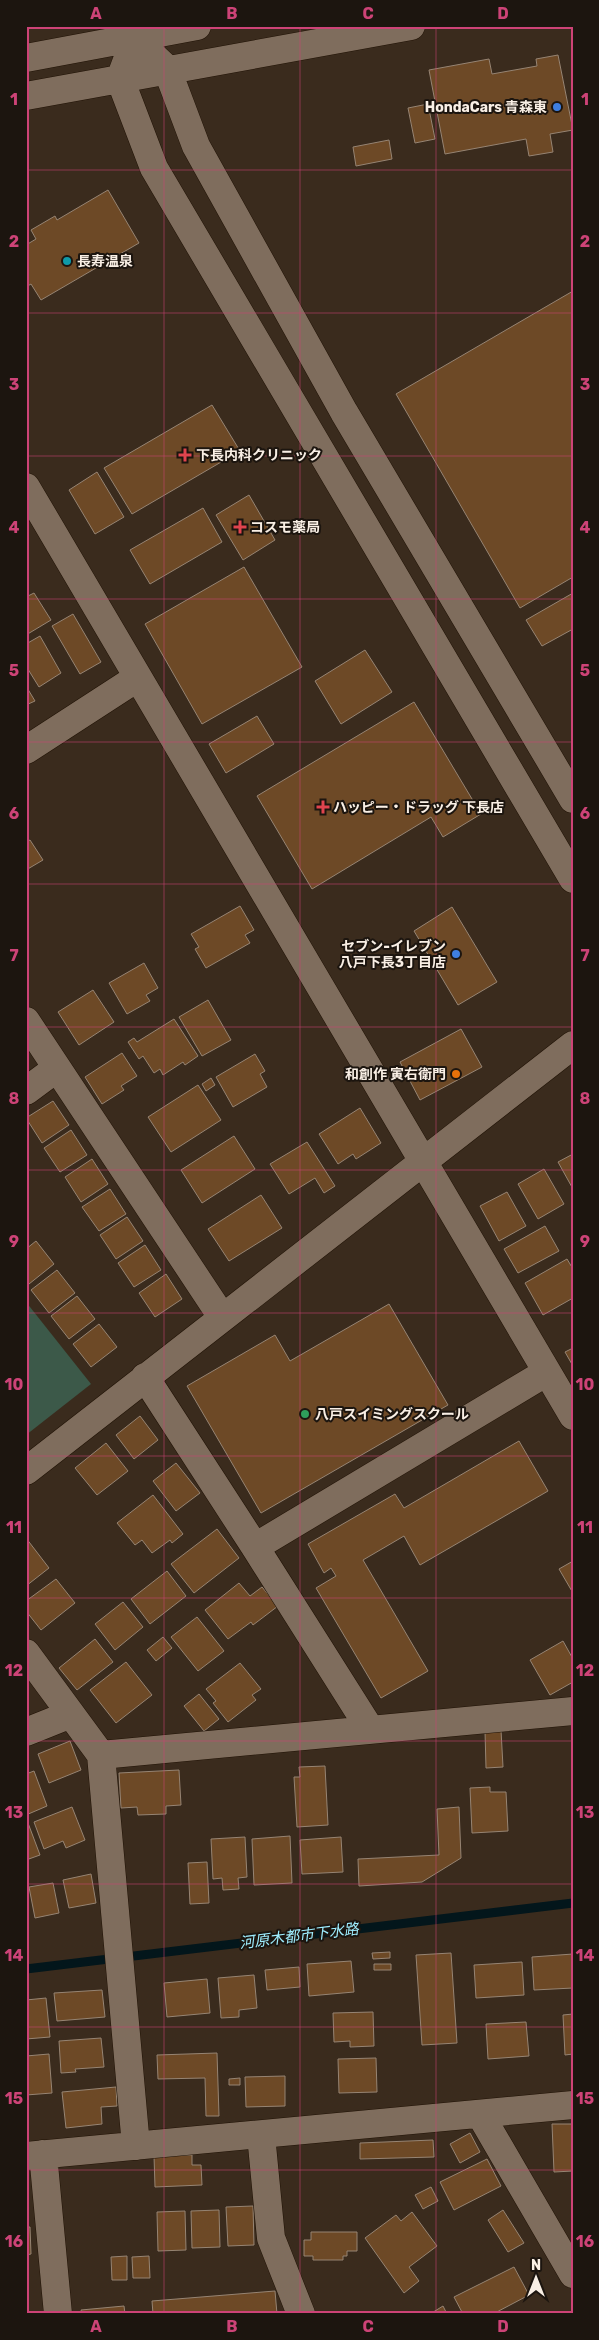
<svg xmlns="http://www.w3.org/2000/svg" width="599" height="2340" font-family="Rubik,'Noto Sans JP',sans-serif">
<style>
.green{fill:#3c5949}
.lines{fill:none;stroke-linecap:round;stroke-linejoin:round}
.stream{stroke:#03161b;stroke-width:9}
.building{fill:#6d4926;stroke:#968473}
.minor-casing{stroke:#211306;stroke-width:29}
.minor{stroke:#7f6d5d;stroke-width:28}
.grid{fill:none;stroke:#cd4377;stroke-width:1;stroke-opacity:0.55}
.shop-dot{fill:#3f7fe0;stroke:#1c150f;stroke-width:2}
.culture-dot{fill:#0f9aa8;stroke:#1c150f;stroke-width:2}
.health-dot{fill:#e0444e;stroke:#1c150f;stroke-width:2}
.food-dot{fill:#e8710a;stroke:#1c150f;stroke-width:2}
.leisure-dot{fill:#2e9e5b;stroke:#1c150f;stroke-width:2}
.labels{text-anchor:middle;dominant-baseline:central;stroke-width:4;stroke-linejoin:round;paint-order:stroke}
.poi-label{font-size:14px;font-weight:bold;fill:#f9efe5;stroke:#1c150f;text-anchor:start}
.water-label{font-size:15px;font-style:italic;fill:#9eedfe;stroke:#1c150f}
.neatline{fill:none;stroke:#cd4377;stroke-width:2}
.grid-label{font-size:16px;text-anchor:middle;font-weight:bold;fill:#cd4377}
</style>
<rect width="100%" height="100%" fill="#3a2b1d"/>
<path class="green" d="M26,1302l65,82 -65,51z"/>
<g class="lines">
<path class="stream" d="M26,1969l547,-66"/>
</g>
<path class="building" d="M558,55l15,75 -23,4 3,18 -24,4 -3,-17 -81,15 -16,-84 60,-11 3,15 45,-8 -1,-7z
M428,104l7,35 -20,4 -7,-35z
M389,140l3,19 -36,7 -3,-19z
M108,190l31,53 -98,57 -10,-16 -5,3v-42l10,-6 -5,-9 24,-14 2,4z
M573,291v286l-53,31 -124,-214z
M212,405l28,46 -108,63 -28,-46z
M97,472l27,45 -29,17 -26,-44z
M249,495l26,45 -32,20 -27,-45z
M203,508l19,34 -72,42 -20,-34z
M244,567l58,100 -100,57 -57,-100z
M34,593l17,27 -25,15v-38z
M573,593v36l-31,17 -16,-26z
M73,614l28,48 -21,12 -28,-48z
M40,636l21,37 -22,14 -13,-21v-22z
M365,650l27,42 -51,32 -26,-43z
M26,686l9,15 -9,4z
M414,702l67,112 -38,23 -12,-20 -119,72 -55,-93z
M257,716l17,28 -48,29 -17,-29z
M30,840l13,20 -17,10v-28z
M240,906l14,24 -9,5 5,8 -44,25 -11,-19 4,-2 -8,-13z
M452,907l45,75 -39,23 -44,-74z
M144,963l14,25 -12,7 4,6 -23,13 -18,-31z
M93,990l21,32 -35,23 -21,-33z
M208,1000l23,40 -29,16 -23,-39z
M174,1019l24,37 -13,9 -2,-3 -20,13 -3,-6 -6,4 -11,-17 -4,3 -11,-17 6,-4 3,4z
M461,1029l21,38 -62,33 -20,-38z
M122,1053l15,23 -16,10 3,4 -22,14 -17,-27z
M255,1054l10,17 -5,3 7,13 -34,20 -17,-30z
M211,1078l4,7 -9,6 -4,-7z
M198,1085l23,35 -50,32 -23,-35z
M53,1101l16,24 -27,18 -16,-25z
M360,1108l21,35 -25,16 -3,-5 -15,10 -19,-30z
M71,1130l16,25 -27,17 -16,-24z
M234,1136l21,33 -53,34 -21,-33z
M307,1142l28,44 -11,7 -9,-15 -26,16 -19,-30z
M573,1154v35l-15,-27z
M92,1159l16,25 -27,18 -16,-25z
M544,1169l20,35 -26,15 -20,-35z
M110,1189l16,25 -27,17 -17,-24z
M507,1192l19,34 -27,15 -19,-35z
M261,1195l21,33 -53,33 -21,-32z
M127,1217l16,24 -27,18 -16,-24z
M545,1226l14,25 -41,22 -14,-24z
M36,1241l18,23 -25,20 -3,-3v-32z
M145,1245l16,25 -27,17 -16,-24z
M567,1259l6,10v29l-30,17 -18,-32z
M57,1270l18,23 -26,20 -18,-23z
M166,1274l16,25 -27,18 -16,-24z
M77,1296l18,23 -26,20 -18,-23z
M389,1304l59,101 -187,108 -74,-127 88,-51 15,26z
M99,1324l18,23 -26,20 -18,-23z
M573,1348v18l-8,-14z
M140,1416l18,24 -24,19 -18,-24z
M519,1441l29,50 -128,74 -16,-29 -41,24 65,111 -47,27 -65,-110 20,-12 -5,-8 -7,5 -16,-29 87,-50 9,14z
M106,1443l22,28 -31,24 -22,-27z
M176,1463l24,30 -24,18 -23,-30z
M153,1495l30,39 -11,9 -2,-3 -18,13 -10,-13 -7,5 -18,-22z
M217,1529l22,29 -45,35 -23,-29z
M26,1538l23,30 -23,18z
M573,1561v32l-14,-24z
M167,1571l19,25 -36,28 -19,-25z
M56,1579l19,24 -34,27 -15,-19v-10z
M239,1583l11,13 12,-9 16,19 -25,19 -2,-3 -23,17 -23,-29z
M123,1602l20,25 -28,23 -20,-26z
M197,1617l27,34 -26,20 -27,-34z
M163,1637l9,11 -16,13 -9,-11z
M95,1639l18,23 -36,28 -18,-22z
M563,1641l10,18v23l-23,13 -20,-35z
M126,1662l26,33 -36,28 -26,-33z
M240,1663l21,26 -9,6 4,5 -28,22 -15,-19 3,-2 -10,-12z
M199,1694l20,25 -15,12 -20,-25z
M501,1730l2,37 -17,1 -1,-37z
M70,1741l11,29 -32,13 -11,-29z
M325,1766l3,59 -31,2 -3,-50h6l-1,-10z
M179,1770l2,35 -15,1v8l-28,1 -1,-8 -16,1 -2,-35z
M34,1771l13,35 -21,9v-41z
M490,1787v5h16l2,39 -36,2 -2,-45z
M72,1807l13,33 -19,8 -3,-7 -19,8 -10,-27z
M459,1807l2,51 -39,24 -63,4 -1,-27 81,-4 -2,-46z
M28,1823l12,32 -14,5v-36z
M290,1836l2,47 -38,2 -2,-46z
M245,1837l2,40 -9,1 1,11 -16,1 -1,-12 -9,1 -2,-40z
M341,1837l2,35 -41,2 -2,-34z
M207,1862l2,41 -19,1 -2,-41z
M91,1874l5,29 -27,5 -6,-28z
M53,1883l6,30 -24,5 -6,-31z
M390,1952v6l-17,1 -1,-6z
M451,1953l6,90 -35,2 -6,-90z
M573,1954v34l-39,2 -2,-33z
M351,1961l3,31 -45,4 -2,-32z
M522,1962l2,33 -48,3 -2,-33z
M374,1964h17v6h-17z
M299,1967l1,20 -33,3 -2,-20z
M254,1975l3,33 -18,2v7l-18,1 -3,-40z
M207,1979l3,34 -43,4 -3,-34z
M102,1990l3,27 -48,4 -3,-28z
M46,1998l4,39 -24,2v-39z
M373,2012l1,34 -24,1v-6l-16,1 -1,-29z
M573,2014v40l-8,1 -2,-40z
M526,2022l3,34 -41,3 -2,-35z
M101,2038l3,29 -29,2 1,3 -15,1 -2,-32z
M217,2053l2,63h-13l-1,-38 -47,1 -1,-24z
M49,2054l3,39 -26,2v-39z
M376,2058l1,34 -38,1 -1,-34z
M285,2076v30l-39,1 -1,-30z
M240,2078v7h-11v-6z
M116,2087l1,19 -16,1 1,17 -36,4 -4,-36z
M552,2124h21v47l-19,1z
M470,2133l10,19 -20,11 -10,-19z
M433,2140l1,17 -74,2v-16z
M192,2155v10h9l1,20 -47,2 -1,-31z
M487,2159l14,27 -47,24 -14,-28z
M431,2187l7,14 -15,8 -8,-14z
M253,2206l1,39 -26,1 -2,-39z
M219,2210l1,37 -28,1 -1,-37z
M503,2210l21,33 -16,9 -20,-32z
M185,2211l1,39 -28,1 -1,-39z
M412,2212l25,34 -28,21 10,14 -15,12 -39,-55 31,-23 5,6z
M26,2227h4l1,27 -5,1z
M311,2232h46v19h-10v5h-4v4h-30v-4h-9v-16h7z
M127,2256v24h-15l-1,-23z
M149,2256l1,22h-17l-1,-21z
M514,2267l15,28 -36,19h-30l-9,-17z
M275,2291l2,23h-124l-1,-13z
M124,2306l1,8h-43l-1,-4z
M443,2306l4,8h-17z"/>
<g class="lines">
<defs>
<path id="minor" d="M26,58l171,-32
M26,96l385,-70
M26,487l547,929
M26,750l111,-72
M573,799l-229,-387 -148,-266 -29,-77 -32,-30 -15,40 34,89 419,711
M26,1021l196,296
M26,1091l31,-23
M145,1377l110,170 115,182
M26,1471l547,-426
M255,1547l292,-175
M26,1653l75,102 35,391
M26,1732l45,-18
M101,1755l472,-44
M480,2114l93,160
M261,2135l10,103 30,76
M43,2154l15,160
M26,2156l547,-51"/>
</defs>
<use href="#minor" class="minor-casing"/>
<use href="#minor" class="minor"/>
</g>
<path class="grid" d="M164,26v2288M300,26v2288M436,26v2288M26,170h547M26,313h547M26,456h547M26,599h547M26,742h547M26,884h547M26,1027h547M26,1170h547M26,1313h547M26,1456h547M26,1598h547M26,1741h547M26,1884h547M26,2027h547M26,2170h547"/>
<g class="shop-dot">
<circle cx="557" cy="107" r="5"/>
<circle cx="456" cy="954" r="5"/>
</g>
<circle class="culture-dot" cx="67" cy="261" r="5"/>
<g class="health-dot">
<path d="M182.5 447.5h5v5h5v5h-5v5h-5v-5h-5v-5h5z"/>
<path d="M237.5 519.5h5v5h5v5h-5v5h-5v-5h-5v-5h5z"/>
<path d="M320.5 799.5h5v5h5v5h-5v5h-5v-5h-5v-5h5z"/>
</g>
<circle class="food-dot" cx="456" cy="1074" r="5"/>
<circle class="leisure-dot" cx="305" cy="1414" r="5"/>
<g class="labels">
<g class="poi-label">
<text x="547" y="107" text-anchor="end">HondaCars 青森東</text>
<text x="77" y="261">長寿温泉</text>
<text x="196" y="455">下長内科クリニック</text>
<text x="250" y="527">コスモ薬局</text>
<text x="333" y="807">ハッピー・ドラッグ 下長店</text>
<text x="446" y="946" text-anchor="end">セブン-イレブン<tspan x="446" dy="16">八戸下長3丁目店</tspan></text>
<text x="446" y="1074" text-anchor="end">和創作 寅右衛門</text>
<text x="315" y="1414">八戸スイミングスクール</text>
</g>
<g class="water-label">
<text transform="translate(299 1936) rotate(-7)">河原木都市下水路</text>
</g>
</g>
<rect width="599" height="2340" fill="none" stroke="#1c150f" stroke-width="55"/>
<g transform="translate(536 2278)" stroke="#1c150f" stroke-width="4" paint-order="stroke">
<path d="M0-4L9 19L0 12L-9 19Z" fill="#f9efe5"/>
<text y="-8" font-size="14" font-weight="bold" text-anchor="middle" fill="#f9efe5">N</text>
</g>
<rect x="28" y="28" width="544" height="2284" class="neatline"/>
<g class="grid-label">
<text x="96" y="19">A</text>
<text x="232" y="19">B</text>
<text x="368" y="19">C</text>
<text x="503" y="19">D</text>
<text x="14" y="105">1</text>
<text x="585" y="105">1</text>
<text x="14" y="247">2</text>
<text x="585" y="247">2</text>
<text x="14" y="390">3</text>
<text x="585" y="390">3</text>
<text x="14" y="533">4</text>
<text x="585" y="533">4</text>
<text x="14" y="676">5</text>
<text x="585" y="676">5</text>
<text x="14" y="819">6</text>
<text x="585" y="819">6</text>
<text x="14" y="961">7</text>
<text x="585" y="961">7</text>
<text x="14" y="1104">8</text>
<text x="585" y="1104">8</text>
<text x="14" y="1247">9</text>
<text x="585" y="1247">9</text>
<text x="14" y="1390">10</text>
<text x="585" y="1390">10</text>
<text x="14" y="1533">11</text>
<text x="585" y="1533">11</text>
<text x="14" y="1676">12</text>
<text x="585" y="1676">12</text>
<text x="14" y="1818">13</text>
<text x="585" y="1818">13</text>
<text x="14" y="1961">14</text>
<text x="585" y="1961">14</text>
<text x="14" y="2104">15</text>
<text x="585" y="2104">15</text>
<text x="14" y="2247">16</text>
<text x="585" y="2247">16</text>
<text x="96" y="2332">A</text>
<text x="232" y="2332">B</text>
<text x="368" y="2332">C</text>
<text x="503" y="2332">D</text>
</g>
</svg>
